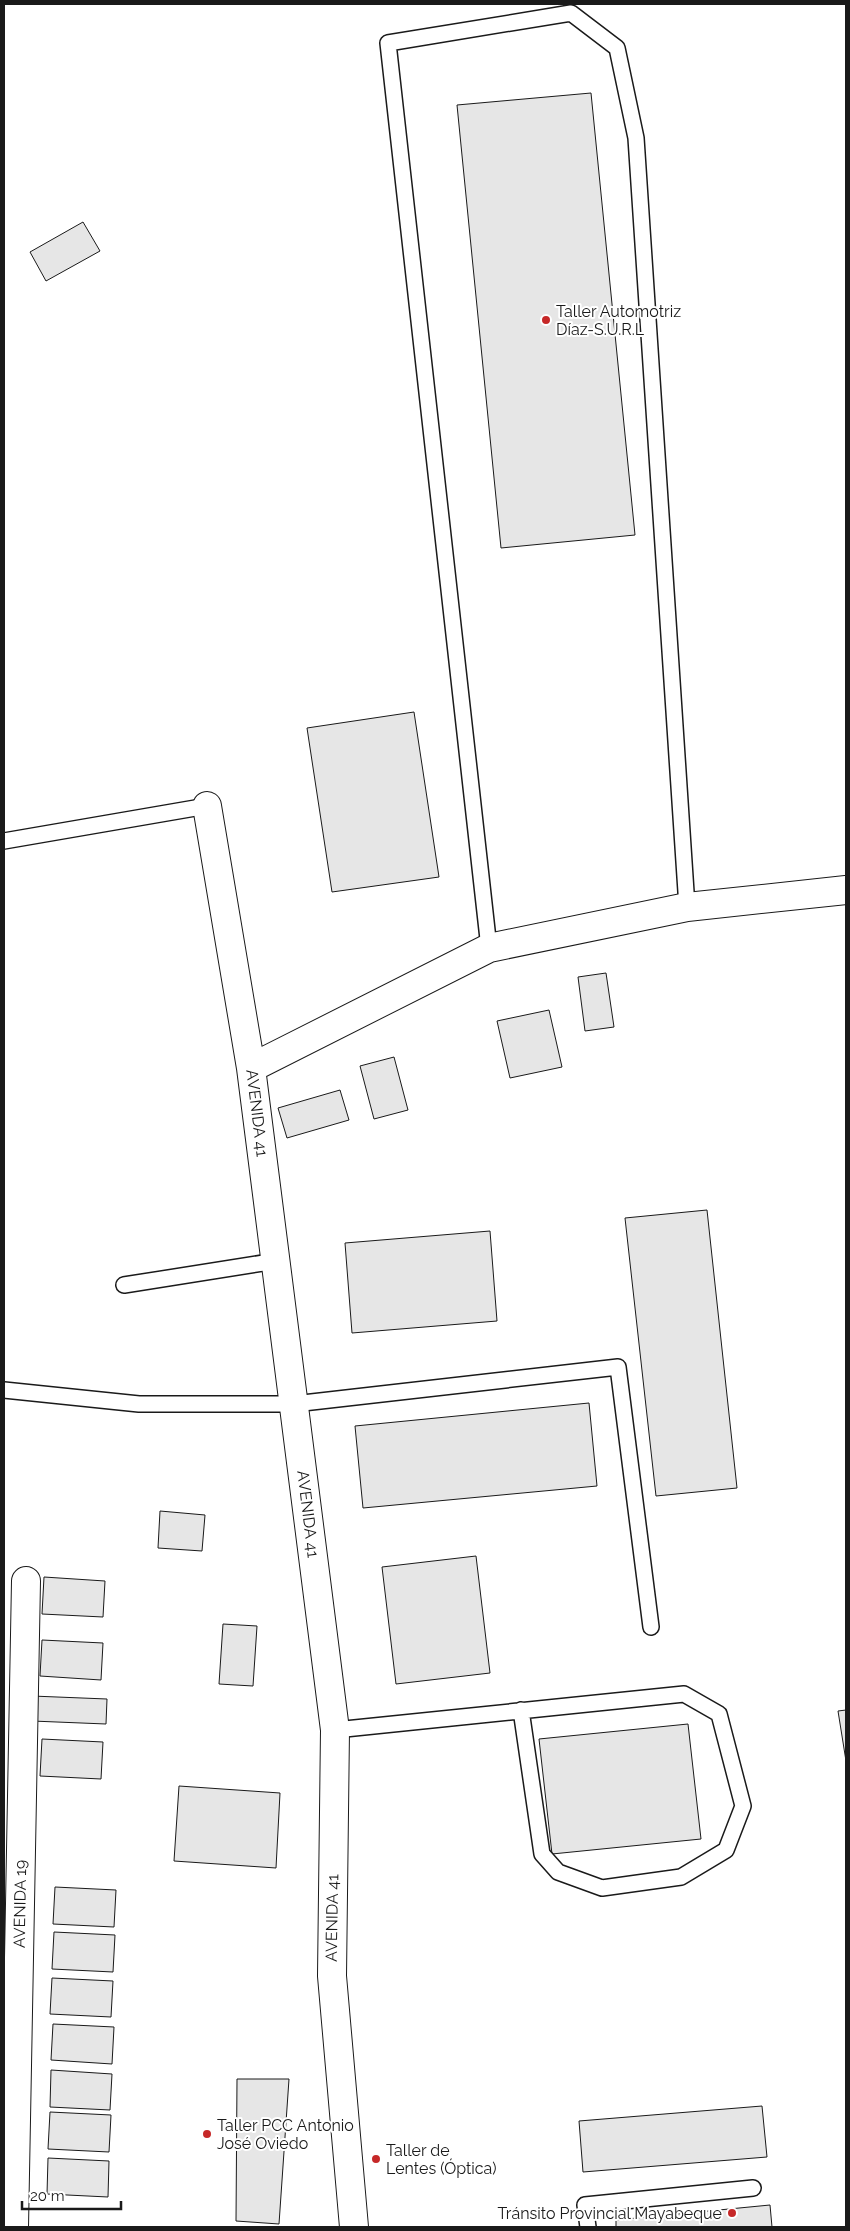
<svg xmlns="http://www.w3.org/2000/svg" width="850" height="2231" font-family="Raleway,sans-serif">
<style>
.building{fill:#e6e6e6;stroke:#1a1a1a}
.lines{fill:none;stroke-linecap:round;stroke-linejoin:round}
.service-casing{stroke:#1a1a1a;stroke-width:18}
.minor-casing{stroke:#1a1a1a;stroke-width:30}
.service{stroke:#fff;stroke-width:15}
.minor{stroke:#fff;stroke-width:28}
.poi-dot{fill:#c62828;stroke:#fff;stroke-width:2}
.labels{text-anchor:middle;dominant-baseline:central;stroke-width:4;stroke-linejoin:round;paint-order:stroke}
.poi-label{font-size:16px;fill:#1a1a1a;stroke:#fff;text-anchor:start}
.street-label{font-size:16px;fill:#1a1a1a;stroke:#fff}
</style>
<rect width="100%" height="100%" fill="#fff"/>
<path class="building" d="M591,93l44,442 -134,13 -44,-443z
M83,222l17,29 -54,30 -16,-29z
M414,712l25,165 -107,15 -25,-164z
M606,973l8,54 -29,4 -7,-54z
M549,1010l13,57 -52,11 -13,-57z
M394,1057l14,53 -34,9 -14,-53z
M340,1090l9,30 -62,18 -9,-30z
M707,1210l30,278 -81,8 -31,-278z
M490,1231l7,90 -145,12 -7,-90z
M589,1403l8,83 -234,22 -8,-82z
M160,1511l45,4 -3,36 -44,-3z
M476,1556l14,117 -94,11 -14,-117z
M44,1577l61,4 -2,36 -61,-3z
M223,1624l34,2 -4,60 -34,-2z
M42,1640l61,3 -2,37 -61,-4z
M32,1696l75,3 -1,25 -74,-3z
M846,1710v51l-8,-50z
M688,1724l13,115 -149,15 -13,-115z
M42,1739l61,3 -2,37 -61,-3z
M179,1786l101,7 -4,75 -102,-7z
M55,1887l61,3 -2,37 -61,-3z
M54,1932l61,3 -2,37 -61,-3z
M52,1978l61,3 -2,36 -61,-3z
M53,2024l61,3 -2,37 -61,-4z
M51,2070l61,4 -2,36 -60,-3z
M237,2079h52l-10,145 -43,-3z
M762,2106l5,51 -184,15 -4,-51z
M50,2112l61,3 -2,37 -61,-3z
M48,2158l61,3 -1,36 -61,-3z
M770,2205l2,22h-156v-7z"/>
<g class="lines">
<defs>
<path id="service" d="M4,841l203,-35
M489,948l-101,-905 183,-30 46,35 19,90 51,769
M124,1285l152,-24
M4,1390l135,14h155l324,-37 33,260
M335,1730l349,-36 35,20 24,92 -17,44 -45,27 -79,11 -44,-16 -16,-18 -21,-144
M588,2227l-3,-22 168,-17"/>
<path id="minor" d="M207,806l44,262 84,662 -3,246 22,251
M251,1068l238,-120 198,-41 159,-17
M14,2227l12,-646"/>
</defs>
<use href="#service" class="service-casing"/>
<use href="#minor" class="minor-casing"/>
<use href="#service" class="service"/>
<use href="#minor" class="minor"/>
</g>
<g class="poi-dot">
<circle cx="546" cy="320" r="5"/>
<circle cx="207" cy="2134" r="5"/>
<circle cx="376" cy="2159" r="5"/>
<circle cx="732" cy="2213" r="5"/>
</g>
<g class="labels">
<g class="poi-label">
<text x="556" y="311">Taller Automotriz<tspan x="556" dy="18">Díaz-S.U.R.L</tspan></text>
<text x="217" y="2125">Taller PCC Antonio<tspan x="217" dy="18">José Oviedo</tspan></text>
<text x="386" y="2150">Taller de<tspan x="386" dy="18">Lentes (Óptica)</tspan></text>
<text x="722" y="2213" text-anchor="end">Tránsito Provincial Mayabeque</text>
</g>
<g class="street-label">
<text transform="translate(257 1113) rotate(83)">AVENIDA 41</text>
<text transform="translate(308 1514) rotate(83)">AVENIDA 41</text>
<text transform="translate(20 1904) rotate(-89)">AVENIDA 19</text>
<text transform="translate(332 1918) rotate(-89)">AVENIDA 41</text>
</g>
</g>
<rect width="850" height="2231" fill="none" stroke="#1a1a1a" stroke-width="10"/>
<path d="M22 2201v8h99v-8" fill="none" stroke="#1a1a1a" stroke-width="2.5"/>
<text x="30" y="2201" font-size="15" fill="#1a1a1a" stroke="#ffffff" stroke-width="4" paint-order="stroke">20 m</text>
</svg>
